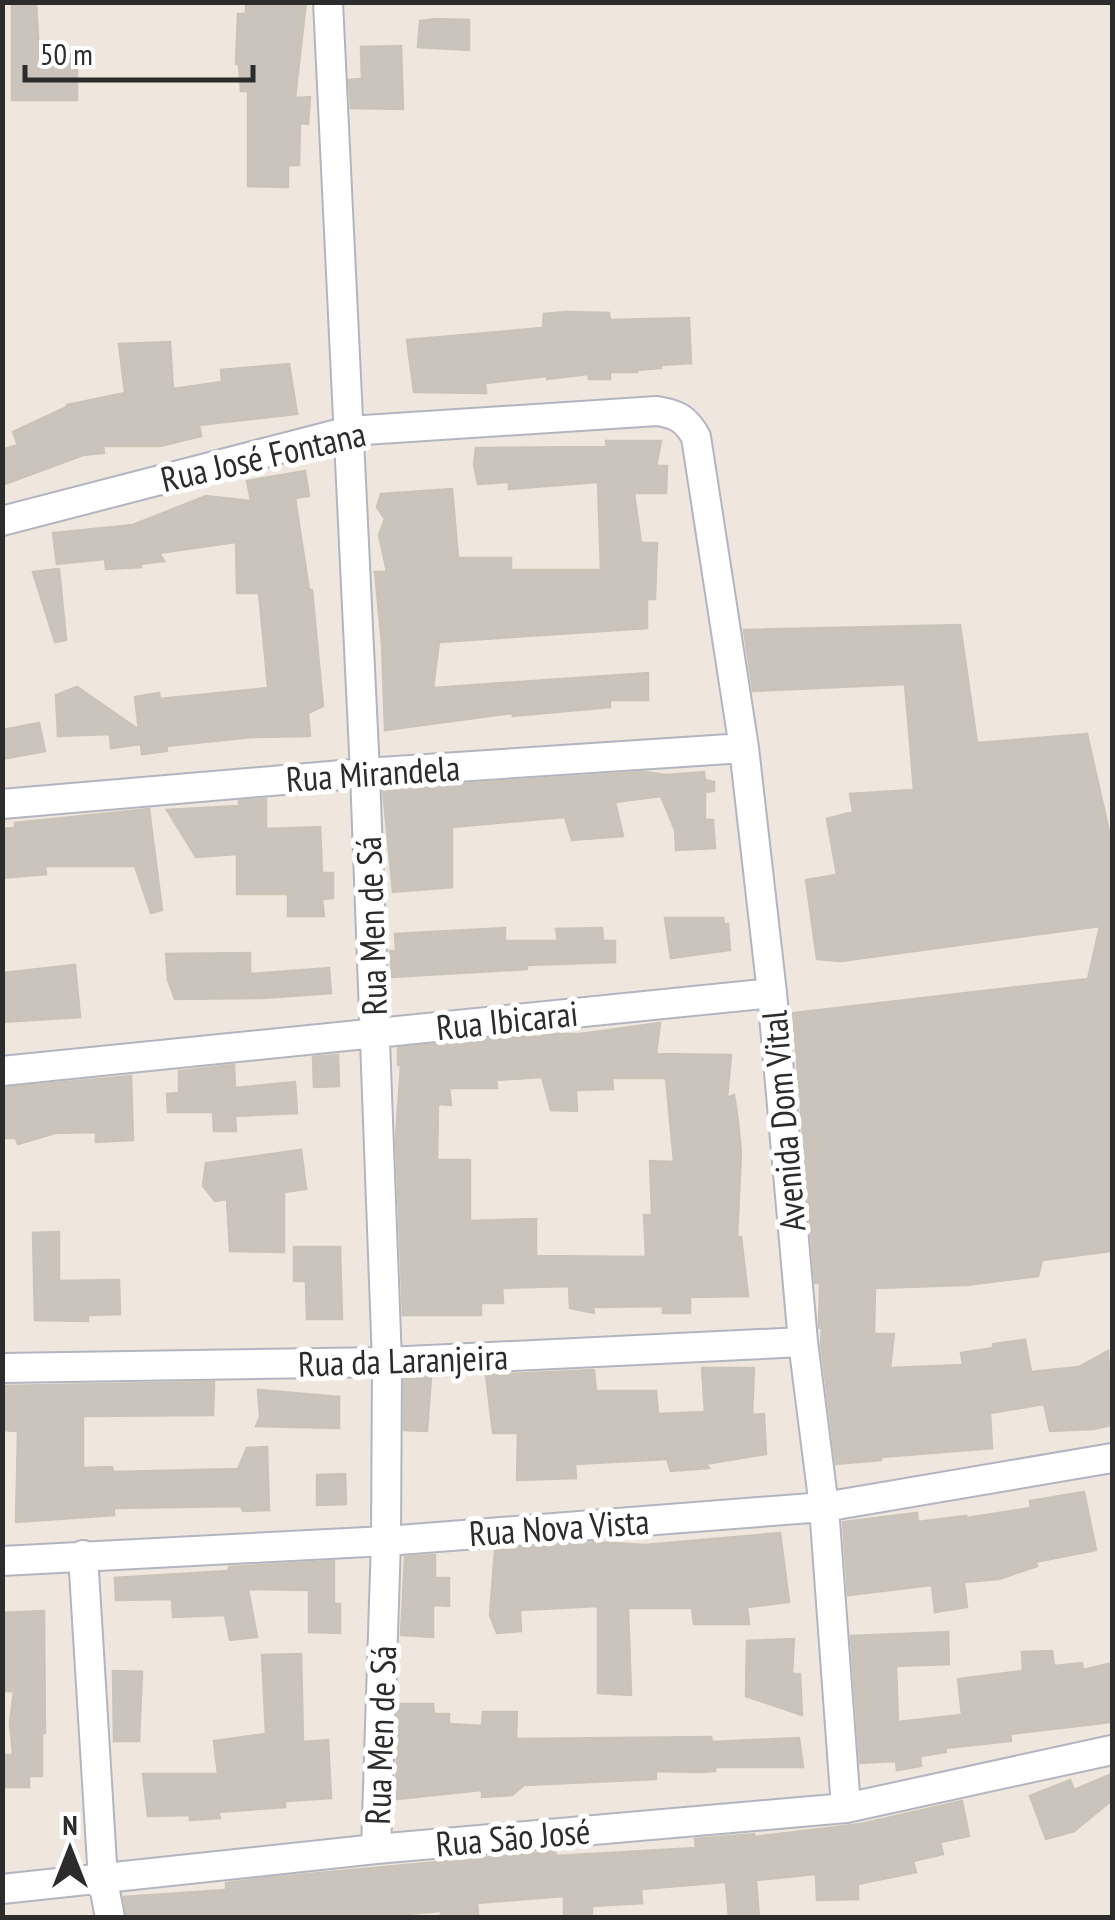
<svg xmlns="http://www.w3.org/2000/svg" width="1115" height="1920" font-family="'PT Sans Narrow',sans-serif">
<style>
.building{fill:#cac4bd;stroke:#cac3b7;stroke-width:2.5;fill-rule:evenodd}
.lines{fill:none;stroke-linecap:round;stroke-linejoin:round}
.street-casing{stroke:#b2b5c1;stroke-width:32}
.street{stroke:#fff;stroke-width:28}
.labels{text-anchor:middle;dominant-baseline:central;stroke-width:10;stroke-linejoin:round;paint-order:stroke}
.street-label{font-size:35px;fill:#2c2c2c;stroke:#fff}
</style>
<rect width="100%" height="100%" fill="#efe7dd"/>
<path class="building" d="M12,2h24l3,52h38v46h-65z
M246,2h60l-11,96 15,-1 -2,27 -8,-1 -1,42h-11v22l-40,-1v-95h-7l-2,-27h-3l2,-50h8z
M436,19l33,1v30l-51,-3 2,-26z
M401,46l2,63 -52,-1 -2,-28 13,-1 -1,-32z
M567,312l42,1 1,7 79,-2 2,45 -31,2 1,3 -24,2v2h-27v7h-21l-1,-5 -41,5v-3l-62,7 1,10 -72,-1 -7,-52 136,-12 1,-14z
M170,342l3,47 49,-7 -1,-12 68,-6 8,50 -98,11 2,11 -41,10h-57l1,7 -21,2 -81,30v-35l16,-5 -5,-13 54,-25v-2l58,-12 -6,-49z
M606,441h55l-5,25h11l-1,27h-32l7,50h16l-2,56h-8v29l-208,14 -6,46 215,-15v27h-38v7l-97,9 -1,-3 -127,17 -3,-86 -7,-72h12l-8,-37 6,-16 -8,-12 4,-13 71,-5 6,69h53v12h90l-3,-88 -89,7v-7l-31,2 -4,-19 2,-17 131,-1z
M305,471l4,25 -14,2 14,92h3l11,116 -15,7 2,23 -58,1 -86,9 1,5 -25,3 -1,-10 -30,4 -1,-14 -52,2 -2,-41 21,-8 62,43 -4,-33 24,-4 1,6 108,-11 -9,-95h-22l-1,-51 -77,11 5,8 -24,3 1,3 -35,2 -1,-10 -48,5 -4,-31 80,-8 73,-29 45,5 -4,-20z
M59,569l7,71 -11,2 -22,-70z
M960,625l17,118 110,-9 25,111v406l-70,9 -4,16 -72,9 -91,3 -1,46h20l-4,34 73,-3 -2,-12 32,-5v-4l32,-4 6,32 48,-5 29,-16 4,74 -19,4 -43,2 -6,-27 -54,9 2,35 -111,9v3l-45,4 -15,-120 1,-16h-3l1,-45h-5l-22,-270 295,-34 12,-53 -259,35 -24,-2 -11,-79 31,-5 -10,-56 26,-7 -3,-18 64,-4 -9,-106 -152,7 -9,-61z
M39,723l6,28 -43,8v-29z
M644,772l22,3 38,-3 1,8 9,2v9l-9,1v28h8l2,28 -39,2 -1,-20 -14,-34 -46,6 8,34 -51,4 -7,-23 -113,10v60l-59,5 -10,-103z
M266,799v30l54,-2 2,46h11v25l-11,1 2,17h-36v-22h-51v-40l-41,3 -29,-47 72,-4v-5z
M149,809l13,101 -11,3 -16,-47h-90l1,8 -44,4v-49l13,-1v-5z
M665,918h58l1,6h4l2,26 -59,8z
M505,928v13h53l-2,-12 46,-1 1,13h12v21l-88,3v4l-135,8 -2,-26h6l-1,-17z
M250,953v21l79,-6 2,25 -69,5 -87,1 -7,-19 -2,-26z
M75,965l5,52 -78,5v-49z
M660,1023l-4,31 75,1 -4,43 7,-3 4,26 3,32 -4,84h4l7,59 -58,1v16h-27v-7l-70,1 1,6 -24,-5 -1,-22 -67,2 1,15h-22v12h-78l-7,-178 5,-72h-3v-17l126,-12 18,1v-3h38zM542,1077l9,33 26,1 -1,-21 37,-1 -1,-11h54l8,84 -24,-1 2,54h-8l2,42 -110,-1v-37l-66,2v-61h-33l1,-56 13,1 -2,-17h48l-1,-8z
M338,1055l1,31 -25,1 -1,-30z
M234,1065l1,23 60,-6 2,31 -62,3 1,15h-22l-1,-19h-45l-1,-18 12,-1v-22z
M131,1076l2,64 -37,2v-10l-41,1 -37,11 -2,-6h-14v-50z
M301,1150l5,39 -22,3v60l-54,-1 -3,-52 -12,2 -12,-15 3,-23z
M59,1232v49l60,-1 1,34 -32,1v6l-53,-1 -2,-87z
M294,1247h46l2,72h-35l-1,-38h-12z
M702,1368h52l-2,47 12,-1 2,40 -61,10 4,4 -38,3 -4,-12 -92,5 1,14 -59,2 1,-47h-25l-7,-58 108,-5 2,21h60l2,23 47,-2z
M431,1377l-4,54 -23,-1v-51z
M214,1382l-1,33 -130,1v52l29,-1 1,5 125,-3 9,-21 20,-1 2,63 -26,1 -2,-5 -127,2v7l-98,7 2,-91 -16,-1v-44z
M258,1390l81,7v31l-83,-2 4,-9z
M345,1474l1,30 -29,1v-30z
M1084,1492l12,58 -61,12 2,4 -38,13 -35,3 3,25 -32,5 -3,-27 -84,10 -5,-73 74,-9 1,9 48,-6v2l65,-10 -1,-7z
M780,1533l9,69 -42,5 2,17h-55l-2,-16h-64l3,87 -33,-2v-87l-78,4 1,21 -24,2 -7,-18 5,-65 101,-8 49,3z
M435,1555v23h14v28l-16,-1v32l-32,-2 4,-78z
M334,1561v43h6v29l-31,-1v-42l-61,-1 9,48 -27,3 -5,-25 -52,2 -1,-18 -56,1 -1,-22 113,-7 1,-4z
M44,1611l1,122h-3v43h-13v11h-27v-32h11l-3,-32 4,-32h-12v-78z
M948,1632l1,32 -53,2 2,56 64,-7 -4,-36 65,-8 -1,-19 30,-1 2,15 28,-3 1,7 29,-7v59l-102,12 1,7 -66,7 1,4 -26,4 1,10 -24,4 -1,-9 -36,2 -9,-127z
M794,1639l-2,35h8l2,41 -56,-19 1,-55z
M301,1654l2,88 25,-2 3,58 -46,3v6l-67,5 2,6 -30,2v-5l-42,1 -5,-42h75l-4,-33 52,-7 -4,-79z
M113,1671l29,1 -3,69h-25z
M398,1704h35l1,10h15v10l33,2 1,-14h34l-1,27 195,-2 1,5 87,-4 4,29h-88v4l-17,1 -42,-1v8l-132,6 -12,10 -30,2v-7l-86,9z
M1112,1774v26l-38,31 -28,8 -16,-43 40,-16 4,10z
M962,1801l7,35 -29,6 3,12 -30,7 3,11 -58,12v15l-41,1 -1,-26 -60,6 3,38h-30l-3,-36 -85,7 1,14 -50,3v12h-28v-22l-87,7 1,11 -37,1v-4l-78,7h-236l-3,-21 102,-7v-7l40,-5 290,-27v5l140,-8 -1,-9 59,-5v3l107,-13z"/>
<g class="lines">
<defs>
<path id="street" d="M328,2l37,771 22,589 -1,179 -10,308
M2,521l347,-90 308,-20c20,3 29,8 39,26l48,311 28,245 31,349 21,165 22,301
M2,804l363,-31 379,-25
M2,1071l770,-78
M2,1368l385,-6 416,-20
M83,1555l20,325 7,38
M2,1561l384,-20 438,-34 288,-49
M2,1889l374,-40 470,-41 266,-58"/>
</defs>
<use href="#street" class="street-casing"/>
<use href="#street" class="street"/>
</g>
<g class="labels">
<g class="street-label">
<text transform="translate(263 456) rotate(-13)">Rua José Fontana</text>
<text transform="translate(373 773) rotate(-4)">Rua Mirandela</text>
<text transform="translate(371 926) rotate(-92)">Rua Men de Sá</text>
<text transform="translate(507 1020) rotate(-6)">Rua Ibicarai</text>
<text transform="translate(783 1121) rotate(-95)">Avenida Dom Vital</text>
<text transform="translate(403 1360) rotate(-2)">Rua da Laranjeira</text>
<text transform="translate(559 1527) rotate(-4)">Rua Nova Vista</text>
<text transform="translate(380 1735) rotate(-88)">Rua Men de Sá</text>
<text transform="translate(513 1837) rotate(-5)">Rua São José</text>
</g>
</g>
<rect width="1115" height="1920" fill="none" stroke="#2c2c2c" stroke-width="10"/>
<g transform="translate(70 1850)" stroke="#ffffff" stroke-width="8" paint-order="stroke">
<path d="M0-8L18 38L0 25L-18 38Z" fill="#2c2c2c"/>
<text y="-15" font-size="28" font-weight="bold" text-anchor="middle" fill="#2c2c2c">N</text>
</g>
<path d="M25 65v15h228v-15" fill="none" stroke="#2c2c2c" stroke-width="5"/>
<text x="40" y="65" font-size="30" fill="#2c2c2c" stroke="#ffffff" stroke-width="8" paint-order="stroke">50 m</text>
</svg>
